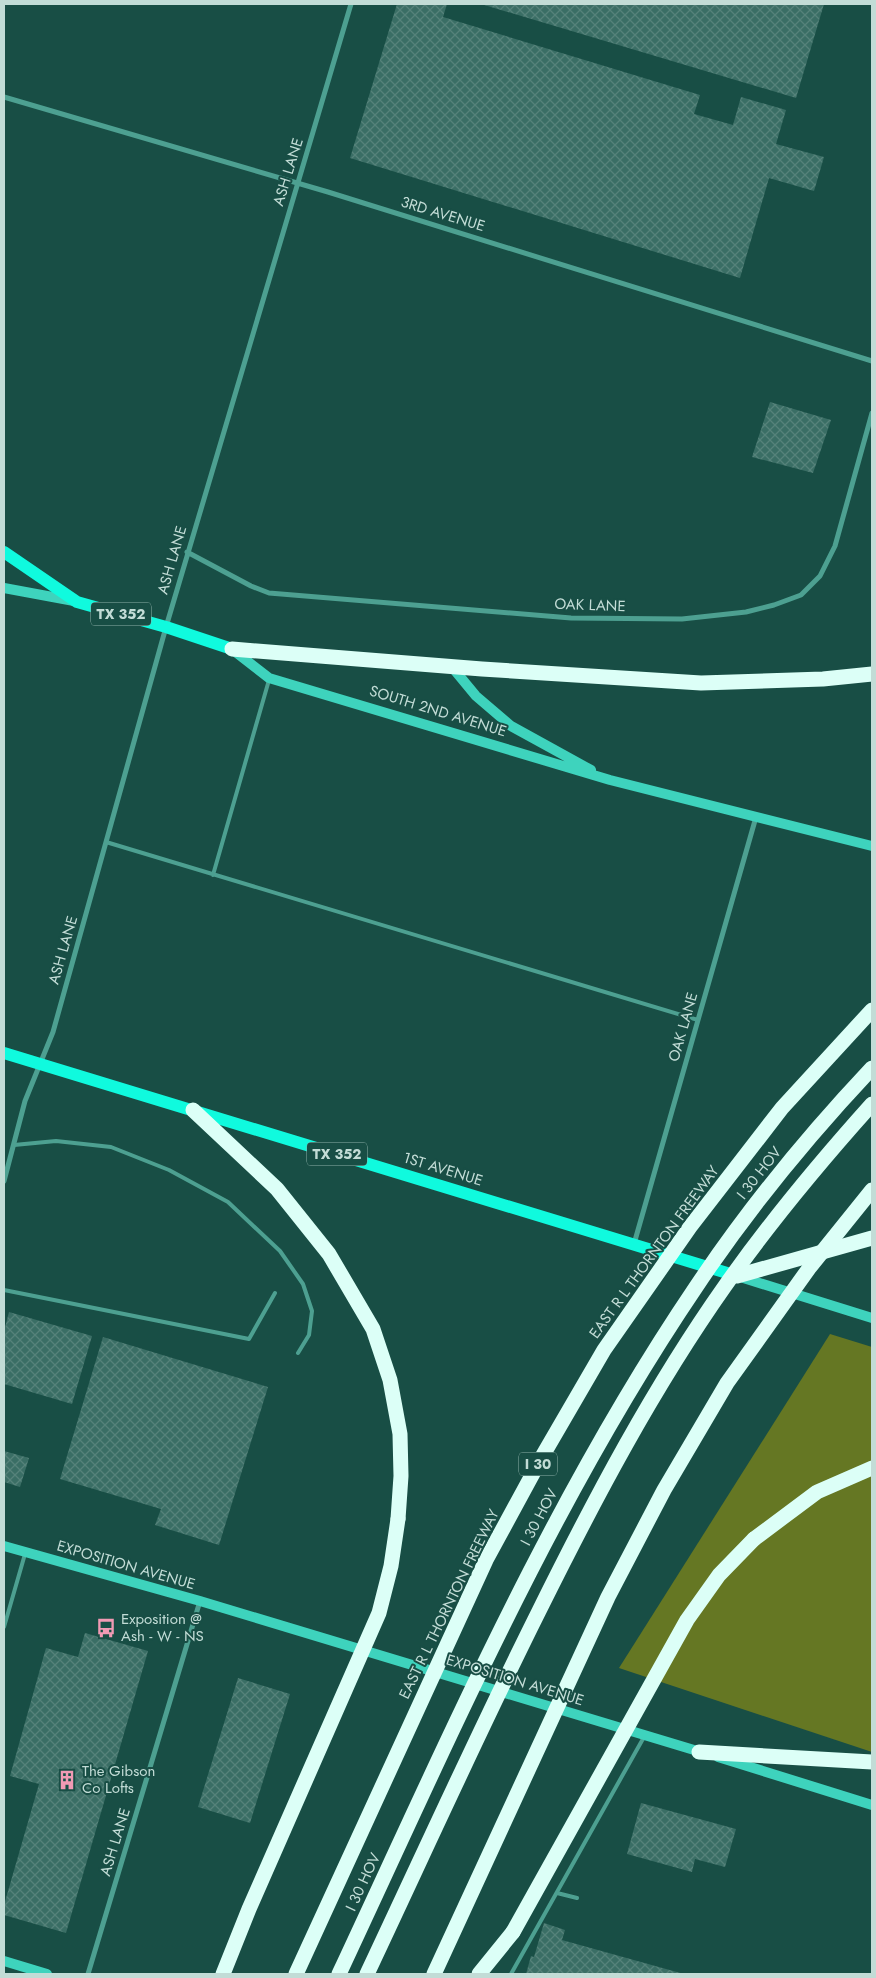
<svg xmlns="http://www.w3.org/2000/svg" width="876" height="1978" font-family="Jost,sans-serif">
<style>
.grass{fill:#657723}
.building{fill:url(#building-cross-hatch)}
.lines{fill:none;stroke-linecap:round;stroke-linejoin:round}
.lane{stroke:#4da091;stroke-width:4}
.street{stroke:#4da091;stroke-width:5}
.secondary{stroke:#3ed3bd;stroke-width:10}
.primary{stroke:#10fade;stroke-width:12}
.highway{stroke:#dcfff7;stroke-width:15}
.highway-bridge{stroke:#dcfff7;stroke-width:15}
.labels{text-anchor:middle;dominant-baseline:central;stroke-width:4;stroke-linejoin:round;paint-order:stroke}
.shield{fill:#184e45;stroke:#8fb1aa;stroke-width:1}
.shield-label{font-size:14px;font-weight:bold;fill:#c2dcd6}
.street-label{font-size:15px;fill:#c2dcd6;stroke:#184e45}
.poi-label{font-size:15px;fill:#c2dcd6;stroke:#184e45;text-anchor:start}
</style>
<defs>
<pattern id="building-cross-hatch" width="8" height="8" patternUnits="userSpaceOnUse" patternTransform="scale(1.25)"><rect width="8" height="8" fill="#3a6e65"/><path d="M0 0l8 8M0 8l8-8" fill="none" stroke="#55827a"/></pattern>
</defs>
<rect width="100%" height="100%" fill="#184e45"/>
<path class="grass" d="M830,1334l42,13v405l-253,-84z"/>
<path class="building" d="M397,4h50l-4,13 257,78 -6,19 39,11 8,-28 45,13 -10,34 48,13 -10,34 -45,-13 -29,100 -390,-120z
M481,4h343l-28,94z
M770,402l61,18 -18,53 -61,-16z
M9,1312l83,24 -20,68 -68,-20v-53z
M103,1337l165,50 -49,158 -64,-20 6,-16 -101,-30z
M4,1451l25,7 -9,29 -16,-5z
M85,1633l63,18 -82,282 -62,-18v-10l35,-121 -29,-8 36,-128 32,9z
M238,1678l52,16 -40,129 -52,-16z
M641,1803l95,26 -11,38 -30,-8 -3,13 -65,-18z
M544,1923l21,7 -3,10 122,34h-158l5,-18 3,1z"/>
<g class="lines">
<path class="lane" d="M106,842l592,178
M213,875l56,-195
M14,1145l42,-4 55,6 58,23 59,32 52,49 23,33 9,27 -3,24 -11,18
M4,1290l245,49 26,-46
M4,1627l21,-73
M557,1893l20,5
M511,1974l133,-237"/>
<path class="street" d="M4,97l324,95 544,169
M187,552l64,34 18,7 302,25 111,1 64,-7 28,-7 27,-10 19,-19 15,-30 37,-133
M4,1181l21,-80 28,-69 113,-405 185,-623
M634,1244l122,-427
M88,1974l112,-373"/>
<path class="secondary" d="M4,588l70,13
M233,650l36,28 341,102 262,66
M452,667l24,29 35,30 80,44
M737,1276l135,42
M4,1546l196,55 504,152
M718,1757l154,48
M4,1961l43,13"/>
<path class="primary" d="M4,552l73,50 89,25 66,22
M4,1053l733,223"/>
<path class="highway" d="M232,649l250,20 219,14 122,-4 49,-5
M193,1110l84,79 52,65 44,75 17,51 10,54 1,42 -3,43
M737,1276l135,-38
M754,1539l63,-47 55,-24
M699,1752l173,10
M479,1974l34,-42"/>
<path class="highway-bridge" d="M513,1932l174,-312 32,-45 35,-36
M223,1974l26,-65 130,-296 12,-47 7,-47
M296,1974l190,-414 57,-105 61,-105 86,-123 92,-119 90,-98
M339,1974c109,-233 212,-473 357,-687 52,-78 112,-151 176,-219
M367,1974c57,-121 112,-243 172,-363 55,-111 114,-223 186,-325 45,-64 95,-124 147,-182
M434,1974l174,-377 56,-107 63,-107 83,-116 62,-77"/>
</g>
<defs>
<symbol id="bus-bare" viewBox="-9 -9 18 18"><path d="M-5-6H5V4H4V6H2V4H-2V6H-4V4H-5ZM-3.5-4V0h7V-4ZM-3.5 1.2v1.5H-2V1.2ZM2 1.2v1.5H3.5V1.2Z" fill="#f19ab4" stroke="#184e45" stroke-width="2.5" paint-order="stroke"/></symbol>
<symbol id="building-bare" viewBox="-9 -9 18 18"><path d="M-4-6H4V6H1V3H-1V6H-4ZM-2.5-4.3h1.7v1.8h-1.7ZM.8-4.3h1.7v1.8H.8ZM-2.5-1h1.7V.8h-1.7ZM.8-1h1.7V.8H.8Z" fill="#f19ab4" stroke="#184e45" stroke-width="2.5" paint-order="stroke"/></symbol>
</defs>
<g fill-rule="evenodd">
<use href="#bus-bare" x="92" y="1614" width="28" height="28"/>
<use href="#building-bare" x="53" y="1766" width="28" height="28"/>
</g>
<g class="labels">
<g class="shield">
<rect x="91" y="602.5" width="60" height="23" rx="4"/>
<rect x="307" y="1142.5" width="60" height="23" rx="4"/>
<rect x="519" y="1452.5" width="38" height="23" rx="4"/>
</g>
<g class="shield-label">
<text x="121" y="614">TX 352</text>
<text x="337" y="1154">TX 352</text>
<text x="538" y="1464">I 30</text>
</g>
<g class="street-label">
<text transform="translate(288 172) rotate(-73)">ASH LANE</text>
<text transform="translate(443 214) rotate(17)">3RD AVENUE</text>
<text transform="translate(172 560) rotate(-74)">ASH LANE</text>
<text transform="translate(590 605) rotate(2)">OAK LANE</text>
<text transform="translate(438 711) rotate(17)">SOUTH 2ND AVENUE</text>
<text transform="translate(63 950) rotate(-74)">ASH LANE</text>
<text transform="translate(683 1027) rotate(-74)">OAK LANE</text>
<text transform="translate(443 1169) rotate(17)">1ST AVENUE</text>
<text transform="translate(759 1173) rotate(-52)">I 30 HOV</text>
<text transform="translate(654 1252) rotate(-54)">EAST R L THORNTON FREEWAY</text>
<text transform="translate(539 1517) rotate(-62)">I 30 HOV</text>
<text transform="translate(126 1565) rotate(16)">EXPOSITION AVENUE</text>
<text transform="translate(449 1604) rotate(-64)">EAST R L THORNTON FREEWAY</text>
<text transform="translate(515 1680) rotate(17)">EXPOSITION AVENUE</text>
<text transform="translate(115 1842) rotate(-73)">ASH LANE</text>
<text transform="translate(363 1882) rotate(-65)">I 30 HOV</text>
</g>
<g class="poi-label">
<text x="121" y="1619">Exposition @<tspan x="121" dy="17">Ash - W - NS</tspan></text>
<text x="82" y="1771">The Gibson<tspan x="82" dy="17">Co Lofts</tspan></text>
</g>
</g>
<rect width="876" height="1978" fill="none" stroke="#c2dcd6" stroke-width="10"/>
</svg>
